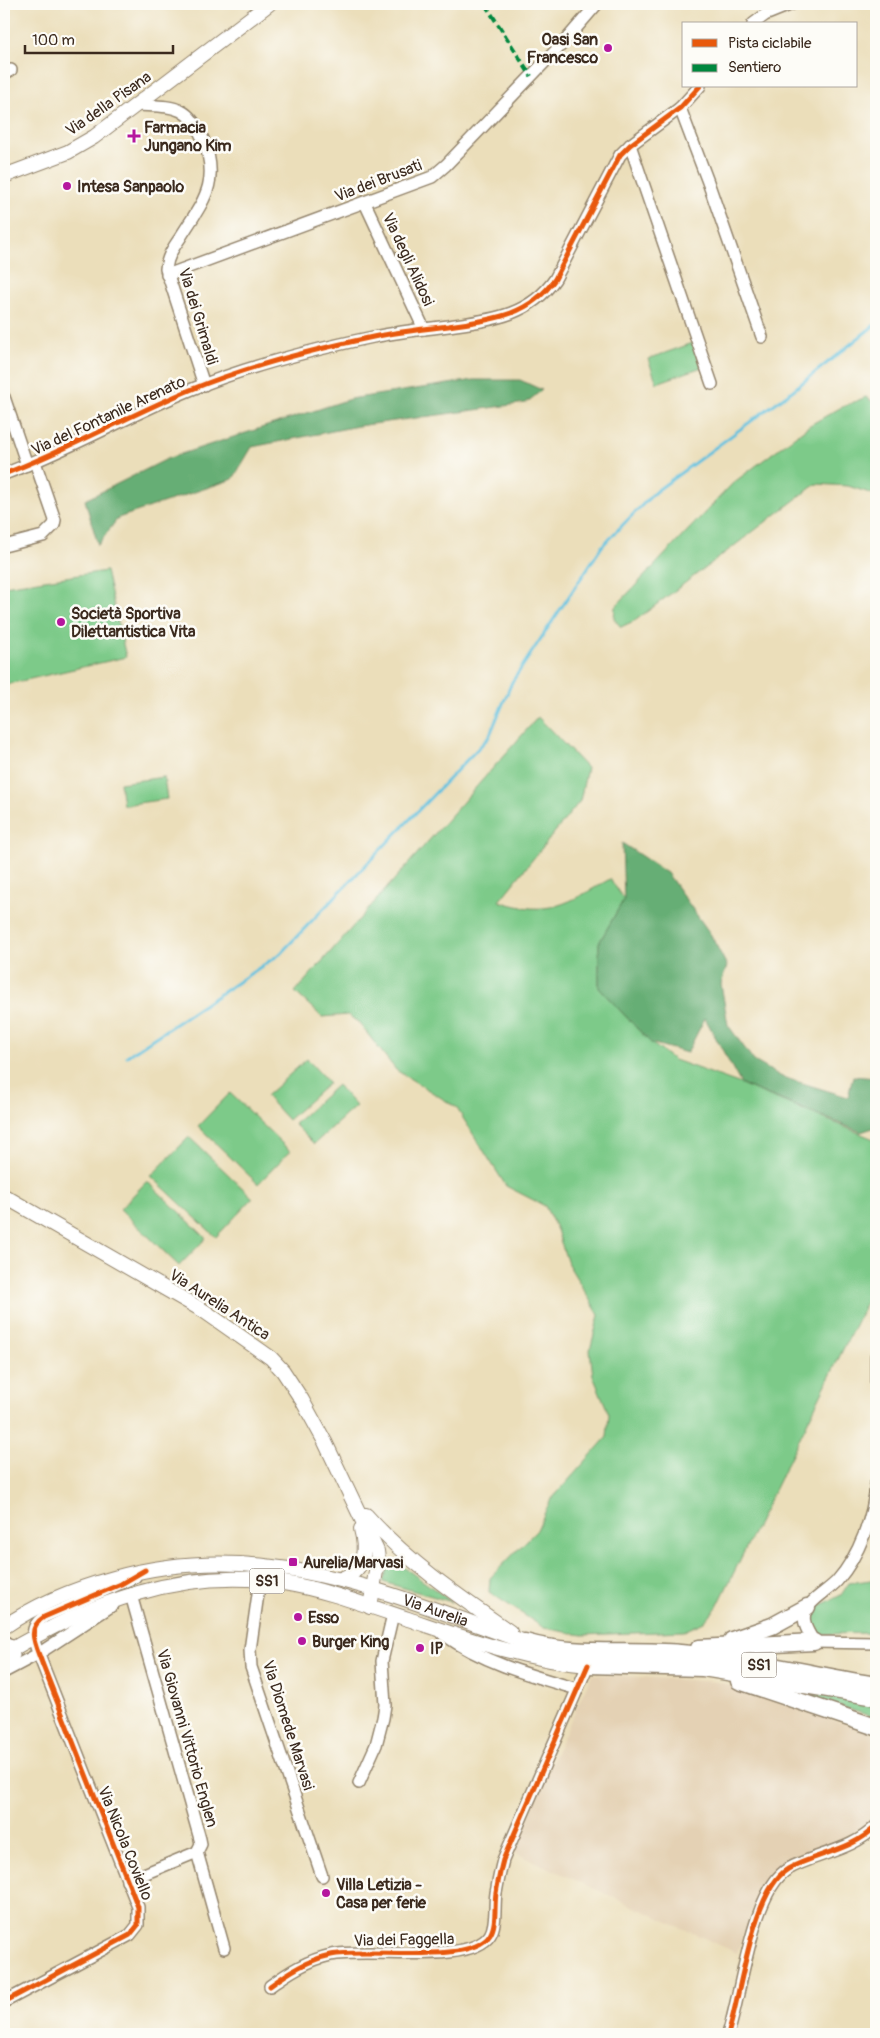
<svg xmlns="http://www.w3.org/2000/svg" width="880" height="2038" viewBox="0 0 880 2038" font-family="Pangolin,sans-serif">
<style>
.built{fill:#e4d1b4}
.green{fill:#7dca89;stroke:#5c7a54}
.forest{fill:#66ae75;stroke:#506c4a}
.lines{fill:none;stroke-linecap:round;stroke-linejoin:round}
.stream{stroke:#60c1df;stroke-width:3}
.minor-casing{stroke:#93846c;stroke-width:14}
.major-casing{stroke:#93846c;stroke-width:16}
.highway-casing{stroke:#93846c;stroke-width:19}
.minor{stroke:#fff;stroke-width:11}
.major{stroke:#fff;stroke-width:14}
.highway{stroke:#fff;stroke-width:16}
.quiet{stroke:#00873e;stroke-width:4;stroke-dasharray:8 4;stroke-linecap:butt}
.cycleway-casing{stroke:#fdfcf7;stroke-width:8}
.cycleway{stroke:#e8590c;stroke-width:5}
.poi-dot{fill:#b5179e;stroke:#fdfcf7;stroke-width:2}
.labels{text-anchor:middle;stroke-width:5;stroke-linejoin:round;paint-order:stroke}
.shield{fill:#fdfcf7;stroke:#75695f;stroke-width:1}
.shield-label{font-size:15px;font-weight:bold;fill:#3b2a1e}
.poi-label{font-size:16px;font-weight:bold;fill:#3b2a1e;stroke:#fdfcf7;text-anchor:start}
.street-label{font-size:16px;fill:#3b2a1e;stroke:#fdfcf7}
</style>
<rect width="100%" height="100%" fill="#fdfcf7"/>
<filter id="ink" filterUnits="userSpaceOnUse"><feTurbulence type="fractalNoise" baseFrequency=".02" numOctaves="2"/><feDisplacementMap in="SourceGraphic" scale="10" xChannelSelector="R" yChannelSelector="G"/><feConvolveMatrix kernelMatrix="1 2 1 2 8 2 1 2 1" color-interpolation-filters="sRGB"/></filter>
<filter id="wash" filterUnits="userSpaceOnUse"><feTurbulence type="fractalNoise" baseFrequency=".0096" numOctaves="4" result="noise"/><feDisplacementMap in="SourceGraphic" scale="20" xChannelSelector="R" yChannelSelector="G"/><feGaussianBlur stdDeviation="1.12" result="paint"/><feColorMatrix in="noise" values="0 0 0 0 0 0 0 0 0 0 0 0 0 0 0 0 0 1.4 0 .05"/><feComposite in="paint" operator="in"/></filter>
<g filter="url(#wash)">
<rect width="100%" height="100%" fill="#ebdeba"/>
<path class="built" d="M592,1674l127,8 157,52v72l-5,13 -21,16 -72,31 -17,18 -24,69 -226,-102z"/>
<g class="green">
<path d="M693,343l9,24 -45,16 -9,-24z"/>
<path d="M866,397l10,7v91l-28,-9 -32,-2 -180,136 -15,7 -7,-8 1,-12 118,-124 77,-58 30,-17z"/>
<path d="M106,571l20,86 -122,28v-99z"/>
<path d="M538,717l49,51 -7,33 -81,100c50,17 69,2 111,-22l14,20 -25,44v45l52,55 23,17 67,24 135,56v142l-159,325 -13,15 -20,9 -102,4 -38,-7 -55,-36 1,-14 47,-48 13,-29 57,-64 2,-23 -16,-38 -3,-26 9,-35 -31,-51 -11,-34 -12,-24 -39,-20 -50,-79 -60,-37 -37,-47 -11,-8 -26,2 -27,-25z"/>
<path d="M164,777l3,22 -44,6 -3,-22z"/>
<path d="M307,1059l22,24 -41,37 -22,-24z"/>
<path d="M337,1085l19,21 -42,38 -20,-20z"/>
<path d="M230,1093l60,58 -32,33 -60,-58z"/>
<path d="M189,1137l64,61 -37,39 -65,-61z"/>
<path d="M147,1181l59,57 -27,28 -59,-57z"/>
<path d="M391,1560l7,3 54,39 -69,-20z"/>
<path d="M871,1580h5v53l-55,1c-8,-9 -10,-14 -6,-26l26,-13 8,-12z"/>
<path d="M775,1686l101,18 -1,8 -5,4z"/>
</g>
<g class="forest">
<path d="M474,380h46l22,10 -16,13 -168,23 -106,21 -19,32 -115,39 -20,27 -13,-45 84,-42 181,-59z"/>
<path d="M622,843l45,30 44,62 16,31 -6,18 7,41 26,36 28,16 66,20 5,-21 23,2v49l-15,5 -120,-48 -36,-66 -18,35 -36,-10 -52,-55v-45l25,-44z"/>
</g>
<g class="lines">
<path class="stream" d="M127,1056l153,-102 209,-217 23,-55 91,-137 52,-53 137,-101 84,-67"/>
</g>
</g>
<g filter="url(#ink)">
<g class="lines">
<g class="minor-casing">
<g id="minor">
<path d="M753,24l12,-9 27,-11"/>
<path d="M4,74l7,-4"/>
<path d="M138,105c35,2 50,-1 65,34 18,44 0,62 -23,99 -7,10 -13,19 -14,31l38,116"/>
<path d="M680,108l28,74 54,155"/>
<path d="M630,145l82,239"/>
<path d="M365,203l59,126"/>
<path d="M167,275l265,-98 14,-12 119,-124 32,-37"/>
<path d="M4,397l23,68"/>
<path d="M4,474c64,-24 123,-58 186,-84 58,-24 121,-40 183,-53 24,-5 50,-8 75,-11 41,-6 81,-9 107,-47l65,-124 10,-10 50,-37 20,-22"/>
<path d="M4,546l39,-10 11,-11 1,-5 -20,-58"/>
<path d="M876,1356v34"/>
<path d="M876,1483c-2,33 -17,73 -39,98 -9,10 -29,20 -32,32 -3,11 4,20 9,29l62,1"/>
<path d="M260,1580l-10,70 1,17 71,209"/>
<path d="M131,1595l69,244 1,5 -4,8 27,96"/>
<path d="M443,1634c41,29 86,41 134,55"/>
<path d="M4,1641l7,5 3,9 -9,15"/>
<path d="M4,1672l34,-18 75,-49"/>
<path d="M359,1783l17,-38 7,-27 2,-13 -3,-44 11,-47"/>
<path d="M127,1881l70,-29"/>
<path d="M270,1986c19,-14 38,-26 61,-31 37,-8 139,11 159,-20 7,-11 4,-29 6,-42 2,-11 4,-22 7,-33l85,-195"/>
<path d="M4,2002l126,-67 8,-10v-18l-96,-244c-6,-17 -17,-34 2,-46l91,-40"/>
<path d="M728,2034c13,-39 24,-144 60,-165 29,-16 64,-18 88,-43"/>
</g>
</g>
<g class="major-casing">
<g id="major">
<path d="M4,176l64,-24 26,-15 175,-133"/>
<path d="M4,1196l200,115 67,47 12,13 19,29 23,42 52,109 1,8 -8,48"/>
<path d="M366,1515c42,47 92,81 144,117"/>
<path d="M341,1579c24,-9 26,-28 20,-50"/>
<path id="s1" d="M4,1627c34,-24 70,-38 110,-49 149,-42 273,15 411,64"/>
<path d="M4,1654c85,-51 180,-88 280,-71 43,7 84,23 124,36 60,20 117,41 180,46"/>
</g>
</g>
<g class="highway-casing">
<g id="highway">
<path d="M732,1640l40,-14 35,-19"/>
<path d="M525,1642c51,15 103,6 155,11 66,6 131,21 196,32"/>
<path d="M699,1648l115,-6"/>
<path d="M588,1665l115,3 173,29"/>
<path d="M739,1681l137,46"/>
</g>
</g>
<use href="#minor" class="minor"/>
<use href="#major" class="major"/>
<use href="#highway" class="highway"/>
<path class="quiet" d="M485,4l46,72"/>
<g class="cycleway-casing">
<g id="cycleway">
<path d="M4,474c64,-24 123,-58 186,-84 58,-24 121,-40 183,-53 24,-5 50,-8 75,-11 41,-6 81,-9 107,-47l65,-124 10,-10 50,-37 20,-22"/>
<path d="M270,1986c19,-14 38,-26 61,-31 37,-8 139,11 159,-20 7,-11 4,-29 6,-42 2,-11 4,-22 7,-33l85,-195"/>
<path d="M4,2002l126,-67 8,-10v-18l-96,-244c-6,-17 -17,-34 2,-46l77,-33 24,-14"/>
<path d="M728,2034c13,-39 24,-144 60,-165 29,-16 64,-18 88,-43"/>
</g>
</g>
<use href="#cycleway" class="cycleway"/>
</g>
</g>
<g class="poi-dot">
<circle cx="608" cy="48" r="5"/>
<path d="M131.5 128.5h5v5h5v5h-5v5h-5v-5h-5v-5h5z"/>
<circle cx="67" cy="186" r="5"/>
<circle cx="61" cy="622" r="5"/>
<rect x="288" y="1557" width="10" height="10" rx="2.5"/>
<circle cx="298" cy="1617" r="5"/>
<circle cx="302" cy="1641" r="5"/>
<circle cx="420" cy="1648" r="5"/>
<circle cx="326" cy="1893" r="5"/>
</g>
<g class="labels">
<g class="shield">
<rect x="249.5" y="1568.5" width="35" height="25" rx="4"/>
<rect x="741.5" y="1652.5" width="35" height="25" rx="4"/>
</g>
<g class="shield-label">
<text x="267" y="1586">SS1</text>
<text x="759" y="1670">SS1</text>
</g>
<g class="poi-label">
<text x="598" y="45" text-anchor="end">Oasi San<tspan x="598" dy="18">Francesco</tspan></text>
<text x="144" y="133">Farmacia<tspan x="144" dy="18">Jungano Kim</tspan></text>
<text x="77" y="192">Intesa Sanpaolo</text>
<text x="71" y="619">Società Sportiva<tspan x="71" dy="18">Dilettantistica Vita</tspan></text>
<text x="303" y="1568">Aurelia/Marvasi</text>
<text x="308" y="1623">Esso</text>
<text x="312" y="1647">Burger King</text>
<text x="430" y="1654">IP</text>
<text x="336" y="1890">Villa Letizia -<tspan x="336" dy="18">Casa per ferie</tspan></text>
</g>
<g class="street-label">
<text transform="translate(108 103) rotate(-35)" y="6">Via della Pisana</text>
<text transform="translate(378 180) rotate(-21)" y="6">Via dei Brusati</text>
<text transform="translate(409 259) rotate(65)" y="6">Via degli Alidosi</text>
<text transform="translate(199 316) rotate(73)" y="6">Via dei Grimaldi</text>
<text transform="translate(108 415) rotate(-25)" y="6">Via del Fontanile Arenato</text>
<text transform="translate(220 1304) rotate(33)" y="6">Via Aurelia Antica</text>
<text dy="6" stroke="none"><textPath href="#s1" startOffset="450">Via Aurelia</textPath></text>
<text transform="translate(289 1725) rotate(72)" y="6">Via Diomede Marvasi</text>
<text transform="translate(188 1738) rotate(74)" y="6">Via Giovanni Vittorio Englen</text>
<text transform="translate(126 1843) rotate(68)" y="6">Via Nicola Coviello</text>
<text transform="translate(404 1939) rotate(-1)" y="6">Via dei Faggella</text>
</g>
</g>
<rect width="880" height="2038" fill="none" stroke="#fdfcf7" stroke-width="20"/>
<rect x="682" y="22" width="175" height="65" fill="#fdfcf7" stroke="#afa8a0"/>
<rect x="692" y="39" width="25" height="8" fill="#e8590c" stroke="#afa8a0"/>
<text x="728" y="48" font-size="15" fill="#3b2a1e">Pista ciclabile</text>
<rect x="692" y="64" width="25" height="8" fill="#00873e" stroke="#afa8a0"/>
<text x="728" y="72" font-size="15" fill="#3b2a1e">Sentiero</text>
<path d="M25 45v8h148v-8" fill="none" stroke="#3b2a1e" stroke-width="2.5"/>
<text x="32" y="45" font-size="15" fill="#3b2a1e" stroke="#fdfcf7" stroke-width="4" paint-order="stroke">100 m</text>
</svg>
